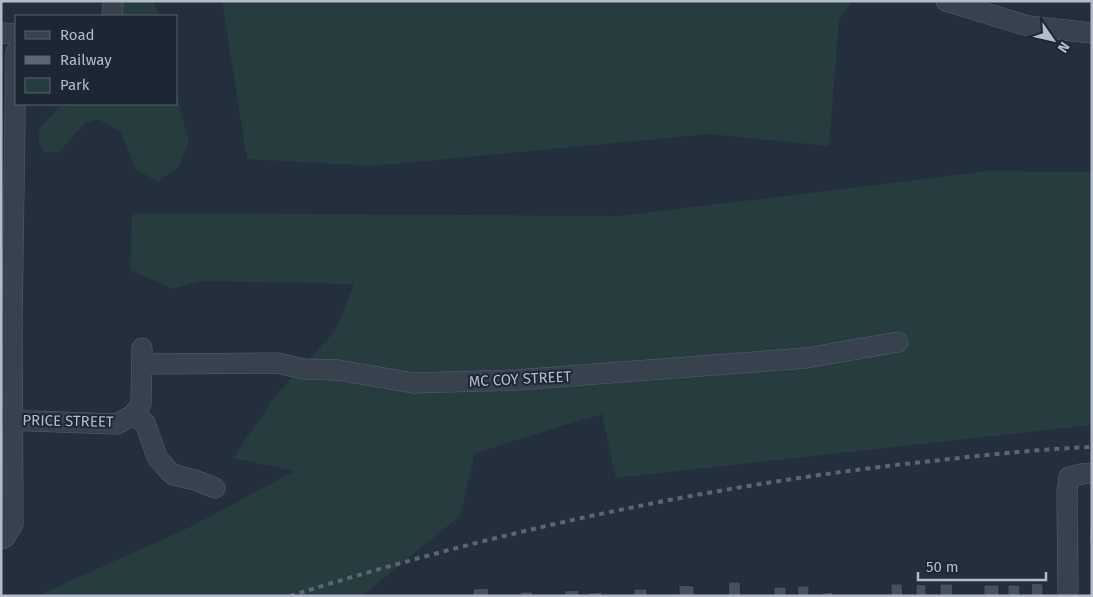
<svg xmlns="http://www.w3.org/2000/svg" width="1093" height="597" viewBox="0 0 1093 597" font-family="'Fira Sans',sans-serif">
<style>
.green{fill:#263c3f}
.building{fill:#455162;stroke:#1f2835}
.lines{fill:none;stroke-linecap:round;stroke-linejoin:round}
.minor-casing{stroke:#565f6c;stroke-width:21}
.minor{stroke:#38414e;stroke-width:20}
.rail{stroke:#5a6575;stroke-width:4;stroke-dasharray:5 5;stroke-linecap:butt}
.labels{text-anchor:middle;stroke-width:4;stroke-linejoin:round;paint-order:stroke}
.street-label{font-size:15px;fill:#b4bcc9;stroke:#1d2633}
</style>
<rect width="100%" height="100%" fill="#242f3e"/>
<g class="green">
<path d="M117,1h37l4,15h-41z"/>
<path d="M222,1h630l-13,19 -10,126 -120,-12 -336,32 -126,-7z"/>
<path d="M176,91l13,51 -10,24 -21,16 -22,-13 -15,-37 -24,-13 -12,4 -26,29 -14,1 -7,-12 2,-13 19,-21 9,-3h108z"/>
<path d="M990,171l102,1v253l-476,53 -14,-64 -127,39 -15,63 -98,80h-325l153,-69 105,-56 -62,-13 44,-64 59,-64 18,-46 -155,-3 -26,8 -43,-19 2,-57 487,3z"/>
</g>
<g class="building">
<path d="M1090,528l2,1v13l-3,-1z"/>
<path d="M729,582h11l1,14h-13z"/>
<path d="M1031,583l12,1v12h-11z"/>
<path d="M891,584h11l1,12h-12z"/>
<path d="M916,584l10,1v11h-10z"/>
<path d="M940,584h13l-1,12h-12z"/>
<path d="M679,585l15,1v10h-15z"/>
<rect x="984" y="585" width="15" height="11"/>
<rect x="1008" y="585" width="12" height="11"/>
<path d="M797,586h12v10h-11z"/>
<rect x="774" y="587" width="12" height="9"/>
<path d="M489,588l-1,8h-15v-7z"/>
<rect x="634" y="589" width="13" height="7"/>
<path d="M579,590v6h-14l-1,-5z"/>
<rect x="520" y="592" width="13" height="4"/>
<path d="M602,592v4h-14v-3z"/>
<path d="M833,592v4h-11v-3z"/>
</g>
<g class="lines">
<g class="minor-casing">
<g id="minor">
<path d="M946,1l82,25 64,7"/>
<path d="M112,16l1,-15"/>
<path d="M1,33l15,1"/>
<path d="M142,364l135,-1 27,6 34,1 75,13 103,-3 290,-22 92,-16"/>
<path d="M133,415l12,8 12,34 12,14 5,4 21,5 20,8"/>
<path d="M1,420l116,4 16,-9 8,-11 1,-56"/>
<path d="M1,539l4,-2 8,-13 -1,-202 4,-270"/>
<path d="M1068,596l-1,-104 2,-15 12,-3 11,-1"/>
</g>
</g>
<use href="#minor" class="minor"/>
<path class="rail" d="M290,596c209,-66 425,-112 642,-135 53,-6 107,-12 160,-14"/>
</g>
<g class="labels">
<g class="street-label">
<text transform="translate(520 379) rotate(-3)" y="5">MC COY STREET</text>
<text transform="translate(68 421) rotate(1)" y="5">PRICE STREET</text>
</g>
</g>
<rect width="1093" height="597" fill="none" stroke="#b4bcc9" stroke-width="5"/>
<rect x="15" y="15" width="162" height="90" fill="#1d2633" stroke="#59626f"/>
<rect x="25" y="31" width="25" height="8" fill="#38414e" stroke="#59626f"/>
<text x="60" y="40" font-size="15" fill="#b4bcc9">Road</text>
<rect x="25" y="56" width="25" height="8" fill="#5a6575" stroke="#59626f"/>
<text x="60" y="65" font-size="15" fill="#b4bcc9">Railway</text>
<rect x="25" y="78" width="25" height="15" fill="#263c3f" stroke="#59626f"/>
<text x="60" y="90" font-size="15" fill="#b4bcc9">Park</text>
<g transform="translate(1053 40) rotate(124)" stroke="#1d2633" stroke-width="4" paint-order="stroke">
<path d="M0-4L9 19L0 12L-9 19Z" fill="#b4bcc9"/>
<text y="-8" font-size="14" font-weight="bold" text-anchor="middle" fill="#b4bcc9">N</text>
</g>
<path d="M918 572v8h128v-8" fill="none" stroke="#b4bcc9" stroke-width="2.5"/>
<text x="926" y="572" font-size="15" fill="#b4bcc9" stroke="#1d2633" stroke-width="4" paint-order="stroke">50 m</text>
</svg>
